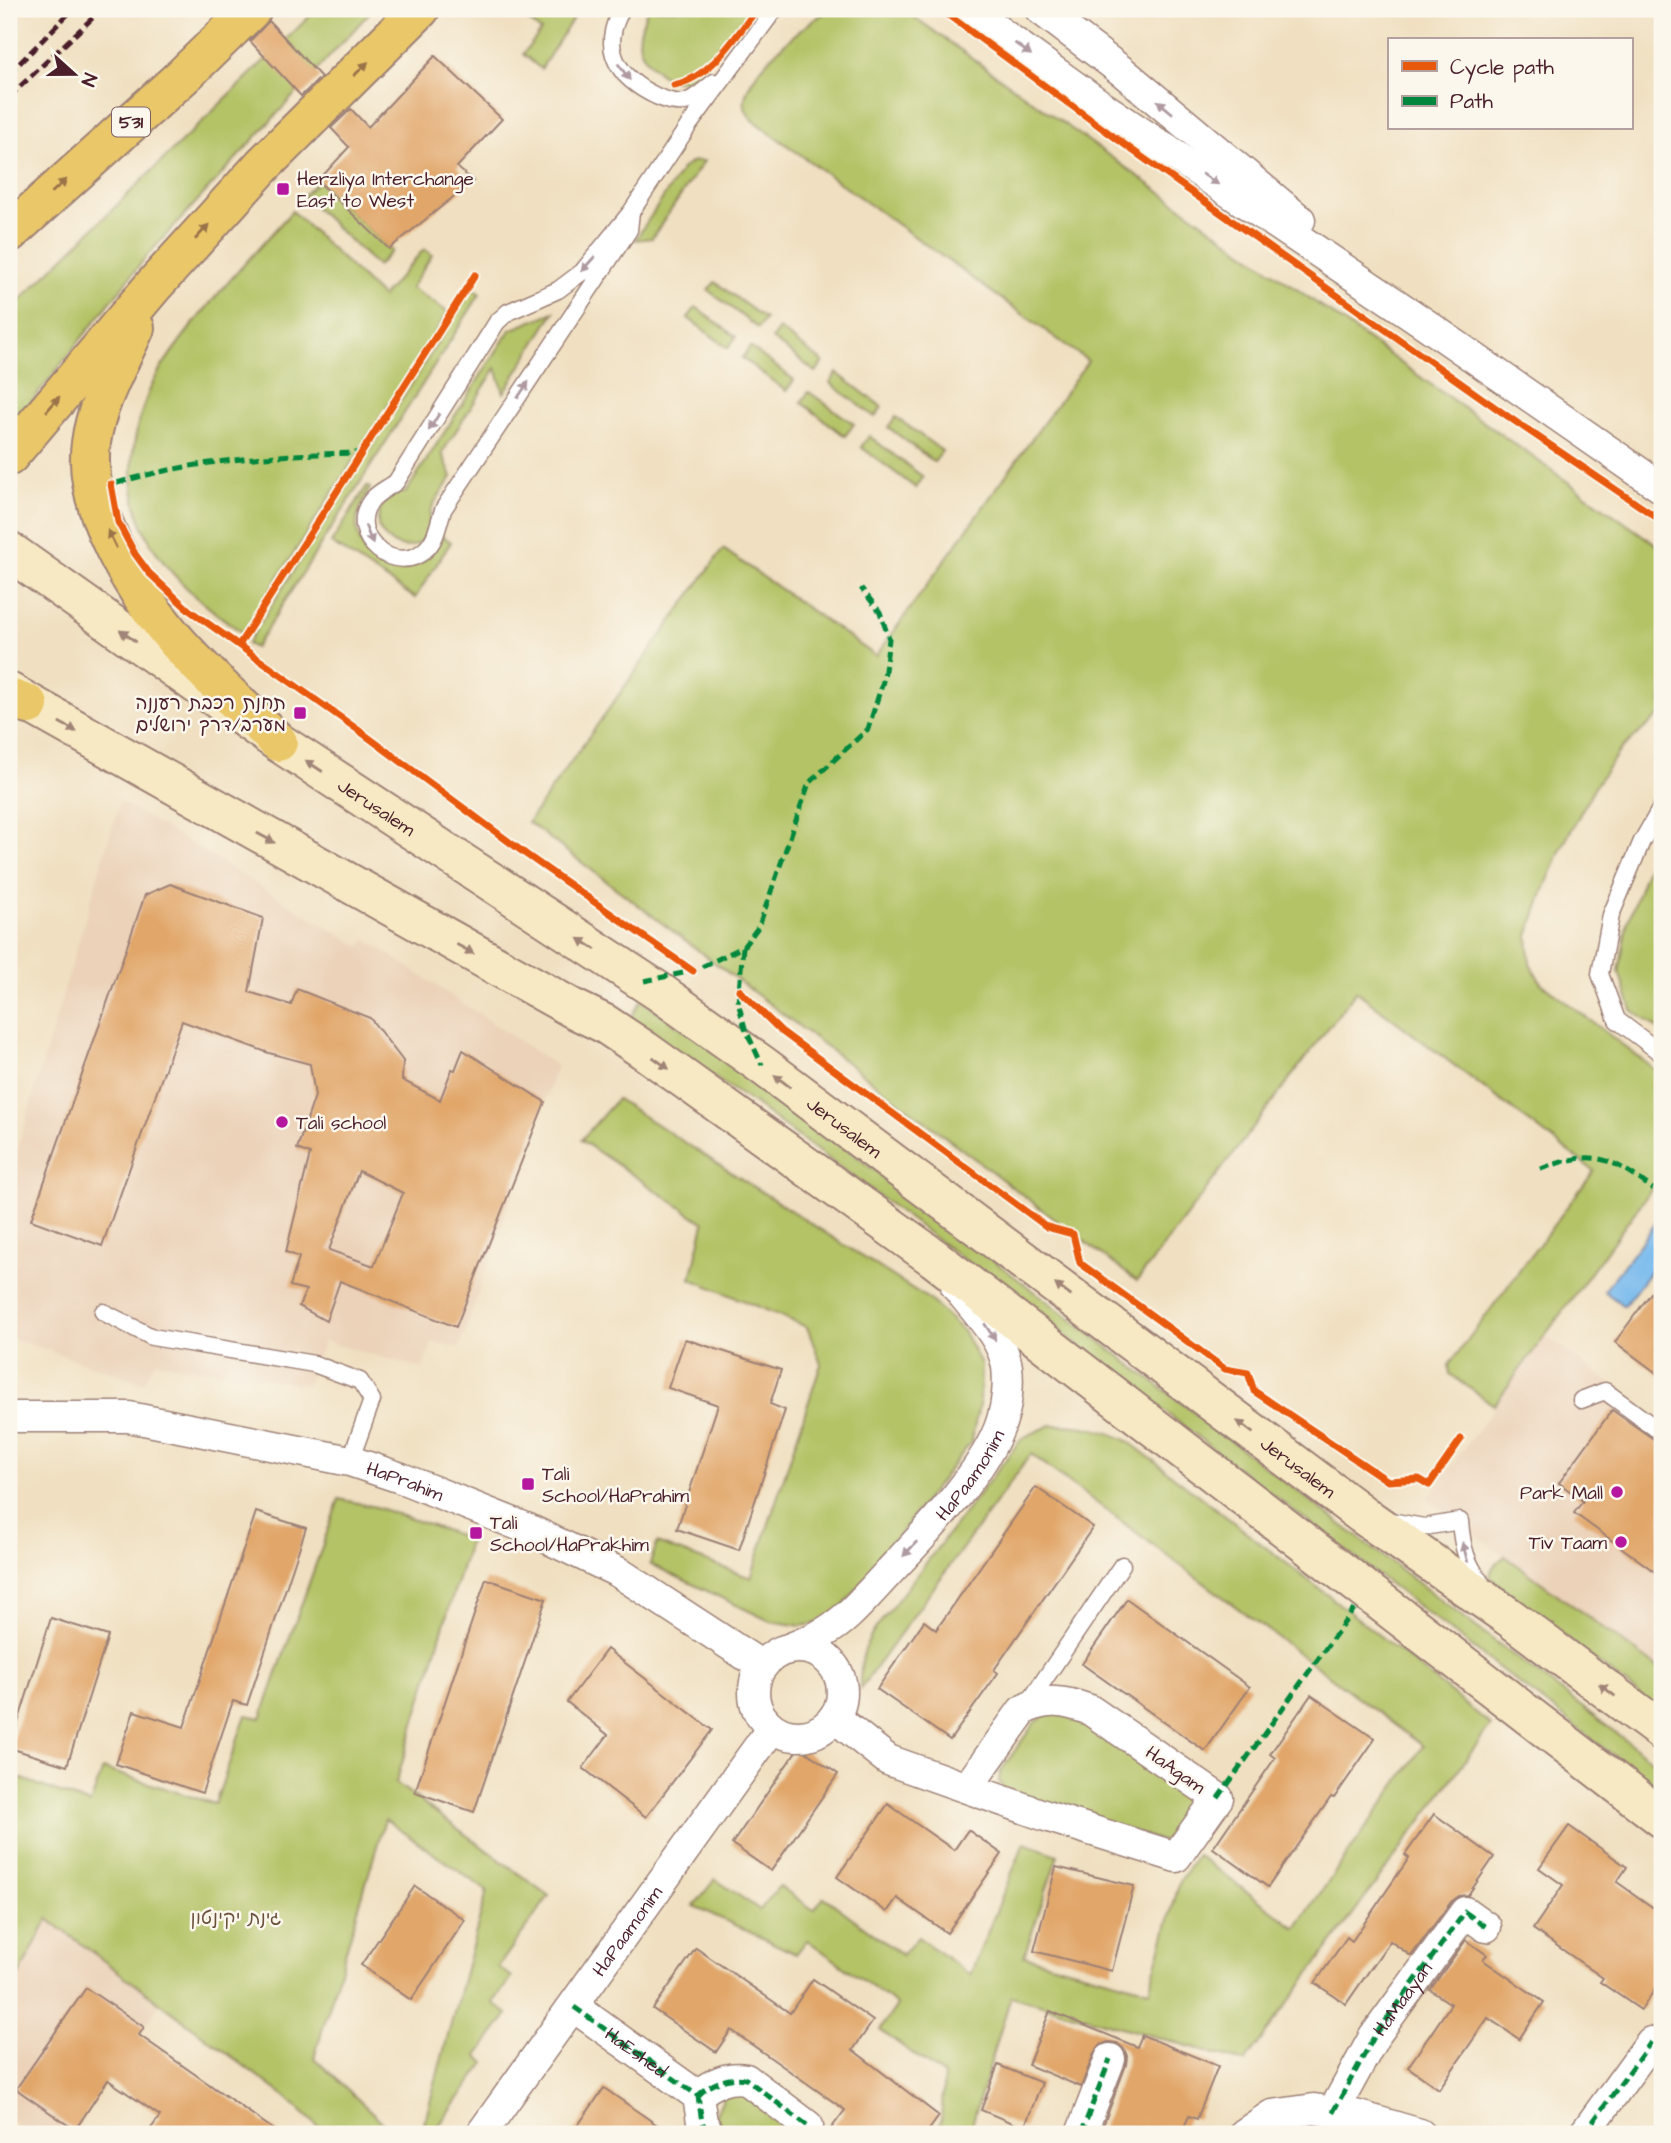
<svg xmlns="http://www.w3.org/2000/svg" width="1671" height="2143" viewBox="0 0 1671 2143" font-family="'Architects Daughter','Playpen Sans Hebrew',sans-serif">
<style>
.built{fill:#ebd2b8}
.green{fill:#b4c366;stroke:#7f7148;stroke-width:2}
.water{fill:#78baed;stroke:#616c8c;stroke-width:2}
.building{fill:#e1a669;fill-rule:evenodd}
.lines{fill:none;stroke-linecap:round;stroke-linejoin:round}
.lane-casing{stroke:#9d8076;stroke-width:19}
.street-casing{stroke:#9d8076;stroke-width:33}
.secondary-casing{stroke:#9d8076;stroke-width:42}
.highway-casing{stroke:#9d8076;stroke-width:42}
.lane{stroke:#fff;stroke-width:16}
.street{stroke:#fff;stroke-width:30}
.secondary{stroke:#f7e9c3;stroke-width:38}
.highway{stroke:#eac769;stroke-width:38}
.rail{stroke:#4a1f2b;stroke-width:5;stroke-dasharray:10 5;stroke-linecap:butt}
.quiet{stroke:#00873e;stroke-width:5;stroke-dasharray:10 5;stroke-linecap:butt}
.cycleway-casing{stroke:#fbf7ec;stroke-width:11}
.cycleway{stroke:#e8590c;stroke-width:7}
.oneway{fill:#ae9aa0}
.oneway2{fill:#9a734a}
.oneway3{fill:#a08477}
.poi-dot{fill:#b5179e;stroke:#fbf7ec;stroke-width:2.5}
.labels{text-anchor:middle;stroke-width:5;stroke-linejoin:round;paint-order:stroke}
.shield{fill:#fbf7ec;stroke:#7f6065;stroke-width:2}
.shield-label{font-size:18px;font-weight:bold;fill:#4a1f2b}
.poi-label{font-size:19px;fill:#4a1f2b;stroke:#fbf7ec;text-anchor:start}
.street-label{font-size:19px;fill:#4a1f2b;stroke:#fbf7ec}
.park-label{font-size:19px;fill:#6a503d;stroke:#fbf7ec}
</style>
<rect width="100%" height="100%" fill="#fbf7ec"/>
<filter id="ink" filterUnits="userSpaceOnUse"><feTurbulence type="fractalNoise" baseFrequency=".0143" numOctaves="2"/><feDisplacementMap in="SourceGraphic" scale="14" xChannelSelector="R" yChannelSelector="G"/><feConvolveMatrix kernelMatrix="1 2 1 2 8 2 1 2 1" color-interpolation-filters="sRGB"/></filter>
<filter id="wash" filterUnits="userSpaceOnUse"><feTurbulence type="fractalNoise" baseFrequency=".00686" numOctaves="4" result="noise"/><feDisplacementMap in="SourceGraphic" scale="28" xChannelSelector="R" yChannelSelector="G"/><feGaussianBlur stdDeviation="1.57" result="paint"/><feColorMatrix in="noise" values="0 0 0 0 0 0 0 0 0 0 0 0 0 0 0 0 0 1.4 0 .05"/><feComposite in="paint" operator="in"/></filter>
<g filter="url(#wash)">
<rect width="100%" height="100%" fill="#f0e0c1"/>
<g class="built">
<path d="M120,801l240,146 6,-8 191,127 -98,282 -27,-6 -9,27 -99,-28 -17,44 -152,-23 -11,21 -135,-46v-160z"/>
<path d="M1546,1336l116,85v250l-235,-172z"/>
<path d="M47,1919l113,84 -88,131h-42l-21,-15v-125z"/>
</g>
<g class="green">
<path d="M317,9h56l-226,247 -138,174v-119z"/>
<path d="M513,9h66l-38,60 -18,-15 18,-23z"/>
<path d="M648,9h104c-14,17 -47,63 -66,70 -9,4 -18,0 -25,-5 -27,-21 -26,-36 -13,-65z"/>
<path d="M833,9h70l759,540v164l-41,36 -26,37 -35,65 -16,39 -16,46 2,27 11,20 121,92v100l-168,230 -44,-31 -1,-9 145,-194 -238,-180 -219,290 -609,-459 195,-273 153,107 212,-295 -318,-228c-9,-7 -24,-15 -25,-27 -5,-30 63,-87 88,-97z"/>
<path d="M694,161h10l-52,77 -17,2 48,-72z"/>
<path d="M318,181l74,70 -15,15 -74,-70z"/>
<path d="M292,211l90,86 42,-48 8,6 -21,33 37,24 -205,321c-70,-49 -125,-102 -108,-194 5,-26 13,-51 28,-74 37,-55 85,-104 129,-154z"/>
<path d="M715,282l50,37 -7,9 -50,-38z"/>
<path d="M472,288l8,6 -225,354 -8,-4z"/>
<path d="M696,307l40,30 -8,11 -40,-30z"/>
<path d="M554,312l-50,81 -8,-25 -54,85 10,24c-6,10 -17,22 -21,33 -3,9 2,17 -5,26 -15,20 -40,9 -48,-10 -1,-20 9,-31 28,-34l104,-162z"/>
<path d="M779,329l44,33 -7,10 -44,-33z"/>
<path d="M750,347l44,33 -8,11 -44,-33z"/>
<path d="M837,373l45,34 -7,10 -45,-34z"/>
<path d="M809,392l45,32 -9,12 -44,-34z"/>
<path d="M896,417l46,34 -8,11 -46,-35z"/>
<path d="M869,436l54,41 -7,11 -55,-41z"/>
<path d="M367,486l3,2c-6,13 -15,26 -13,41 4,33 44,51 70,29 8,-6 11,-14 15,-22l9,6 -36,56 -84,-55z"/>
<path d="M1662,837v195l-30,-22 -13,-38 8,-48 26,-72z"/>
<path d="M641,1000l128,90 893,678v22l-52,-37 -574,-440 -283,-210 -124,-81z"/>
<path d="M617,1099l313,201 34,32 17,32 -1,37 -9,41 -127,163 -21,17 -22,4 -31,-5 -120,-57 7,-21 94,35 70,-214 -14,-37 -116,-48 13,-56 -123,-83z"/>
<path d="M1051,1425c29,0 51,3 77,16l223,172 140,112 -246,337 -234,-66 -42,138h-37l9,-12 3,-46 -64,-46 17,-25 -90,-65 -11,14 -102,-48 21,-27 45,31 19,-24 35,24 10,-13 78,58 16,-18 52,38 54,-132 34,12 -34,101 125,34 31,-109 17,-26 99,73 127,-182 -392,-292 -171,235c0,-24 2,-41 16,-61l146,-190z"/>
<path d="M339,1499l37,8 94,32 -74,244 153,113 -51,71 14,10 -19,26 15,11 -31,42 8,7 -51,69 -10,-8 63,-233 -102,-72 -71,239 81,76h-69l-39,-36 -239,-179 -39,75v-220l81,30 13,-35 112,35 31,-89 15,3z"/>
<path d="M1505,1556l157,115v42l-172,-135c1,-12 6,-15 15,-22z"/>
<path d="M1048,1713l28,1 114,79c7,20 -5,32 -16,48l-10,1 -160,-53 -5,-7 1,-10 35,-50z"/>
<path d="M738,2091l63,43h-40l-9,-6 -6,6h-19l-7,-7 -5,-11 9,-20z"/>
<path d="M1317,2120l65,14h-118l16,-11z"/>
</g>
<path class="water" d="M1662,1215v41l-38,50 -20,-15z"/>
<g id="blocks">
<g class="building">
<path d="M269,21l52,56 -20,19 -51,-55z"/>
<path d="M435,56l67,63 -45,48 16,14 -84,68 -71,-68 31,-34 -18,-19 20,-19 17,18z"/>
<path d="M170,884l93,34 -14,74 42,13 6,-16 73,29 33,43 -1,19 38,20 12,-31 3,1 8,-20 82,52 -89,225 -116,-46 -14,40 -27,-15 7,-16 -16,-4 9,-29 -13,-5 24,-98 -13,-5 18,-53 -5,-32 -41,-11 -87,-32 -80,225 -71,-26 114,-325zM359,1171l44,22 -29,73 -45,-16z"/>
<path d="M1662,1278v99l-47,-35z"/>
<path d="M685,1339l96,31 -11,34 15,6 -46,140 -62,-21 41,-124 -50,-17z"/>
<path d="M1612,1410l50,35v132l-88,-64 9,-12 -24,-18z"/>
<path d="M1036,1487l57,40 -99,143 4,3 -48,67 -73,-51 47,-68 12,9z"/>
<path d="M256,1512l50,16 -59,177 -14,-4 -31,92 -86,-29 18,-53 50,16z"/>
<path d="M486,1579l60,20 -72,213 -59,-20z"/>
<path d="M1127,1599l123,88 -45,64 -123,-87z"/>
<path d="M51,1618l57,18 -41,130 -57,-18z"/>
<path d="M607,1649l105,81 -66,87 -63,-49 25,-33 -41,-33z"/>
<path d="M1311,1695l64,44 -41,59 -3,-1 -63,90 -55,-39 62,-90 -5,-4z"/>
<path d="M799,1747l39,27 -67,97 -39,-27z"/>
<path d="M888,1804l66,46 14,-20 34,24 -55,79 -50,-35 -10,14 -50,-35z"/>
<path d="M1434,1814l60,43 -26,38 -9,1 -8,6 -40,54 -21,-15 -44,63 -31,-21 32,-46 5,4 57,-83 -4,-3z"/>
<path d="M1569,1826l58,41 -10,15 45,32v65l-21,31 -41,-28 3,-4 -70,-49 30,-44 -24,-17z"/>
<path d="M1056,1867l78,19 -22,85 -78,-20z"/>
<path d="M415,1886l50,34 -54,80 -50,-35z"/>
<path d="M1466,1940l21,15 -4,5 61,42 -25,37 -31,-21 -49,71 -31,-22 43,-63 -21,-14z"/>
<path d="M696,1948l94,65 23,-34 60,42 -20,29 86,66 -13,18h-99l18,-24 -114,-80 -15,22 -63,-43z"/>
<path d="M86,1988l58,39 -5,8 141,99h-133l13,-18 -52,-36 -33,50 -59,-41z"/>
<path d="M1050,2011l87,36 5,-12 76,31 -21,53 -8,-3 -8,18h-81l26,-69 1,-9 -3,-7 -7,-6 -9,-1 -8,3 -6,8 -13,34 -53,-22z"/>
<path d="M998,2065l44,18 -18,45 -43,-18z"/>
<path d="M604,2088l66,46h-98z"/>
</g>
</g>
</g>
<g filter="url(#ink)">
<use href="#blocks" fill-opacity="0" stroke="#9d8076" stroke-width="2"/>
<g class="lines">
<g class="lane-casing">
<g id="lane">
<path d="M622,9c-23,40 -4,69 34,87 9,4 22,9 32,5 9,-4 19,-13 26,-19"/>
<path d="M631,212l-2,18 -185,278c-6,13 -6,29 -17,40 -30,31 -81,-11 -57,-46 7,-10 17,-13 26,-20l101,-160 11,-10 50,-22 24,-18 49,-60 58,-87 86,-116"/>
<path d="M1662,806l-20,35 -31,74 -11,59 17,46 45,34"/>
<path d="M103,1312l49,25 162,27 46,17 12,19 -22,61"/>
<path d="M1581,1400l24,-9 57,42"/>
<path d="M1390,1521l34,6 36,-6c2,25 6,42 21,61"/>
<path d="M1027,1705l95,-140"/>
</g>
</g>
<g class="street-casing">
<g id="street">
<path d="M968,9l138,100 318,214 238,165"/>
<path d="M1040,9l83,63 177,148"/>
<path id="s1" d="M9,1417h120l221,44 51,17 125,50 92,44 144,94"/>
<path id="s2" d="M793,1647c19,-7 39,-17 55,-32 14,-13 27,-28 40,-42 35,-37 100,-105 114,-153 5,-16 7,-37 5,-53 -4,-30 -34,-58 -51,-81"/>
<circle cx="798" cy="1692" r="44"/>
<path d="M834,1717l54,43 158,56 130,41 42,-59 -128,-88c-24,-9 -46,-13 -68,1l-55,77"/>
<path d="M574,2007l124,89 4,26 7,12"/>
<path d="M698,2096c12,-13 31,-20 48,-17l62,47"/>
<path id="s3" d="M1333,2112l41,-75 91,-125 21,15"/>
<path id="s4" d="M481,2134l291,-406"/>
<path d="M1081,2134l29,-75"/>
<path d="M1244,2134l28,-19 42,-6 41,6 65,19"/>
<path d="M1584,2134l67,-92"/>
</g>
</g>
<g class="secondary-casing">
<g id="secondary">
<path id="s5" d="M9,551l269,191 380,249 104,74 601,450 146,102 153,114"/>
<path d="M9,692l563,316 33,16 39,26 290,208 728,560"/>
</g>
</g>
<g class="highway-casing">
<g id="highway">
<path d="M9,233l175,-158 68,-66"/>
<path d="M135,328c-16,36 -39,75 -44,115 -9,64 41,145 81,193 32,38 71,71 106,106"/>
<path d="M9,456l145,-171 109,-120 157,-156"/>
<path d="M9,698l20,7"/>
</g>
</g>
<use href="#lane" class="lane"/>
<use href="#street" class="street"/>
<use href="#secondary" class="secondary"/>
<use href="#highway" class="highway"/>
<g class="rail">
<path d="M9,74l64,-65"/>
<path d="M9,97l93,-88"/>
</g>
<g class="quiet">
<path d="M117,483c81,-24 163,-29 246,-30"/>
<path d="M9,489l3,2"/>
<path d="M743,947l-5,55 7,26 17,37"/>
<path d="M644,981l49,-10 50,-24 16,-21 50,-143 59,-54 16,-51 5,-39 -9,-27 -19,-24"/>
<path d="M1541,1169c54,-20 67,-13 112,20"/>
<path d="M1218,1798l136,-189"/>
<path id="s6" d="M574,2007l124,89 4,26 7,12"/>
<path d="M698,2096c12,-13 31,-20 48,-17l62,47"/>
<path d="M1333,2112l41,-75 91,-125 21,15"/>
<path d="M1081,2134l29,-75"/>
<path d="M1584,2134l67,-92"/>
</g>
<g class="cycleway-casing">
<g id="cycleway">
<path d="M940,9l192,141 381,270 149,101"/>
<path d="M674,85c37,-7 61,-48 83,-76"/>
<path d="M111,484l7,38 17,32 14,19 40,37 172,122 166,123 166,116"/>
<path d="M239,645l236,-370"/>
<path d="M739,990l42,41 266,196 26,7 7,29 145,106 23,4 6,18 134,90 31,-2 10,6 32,-46"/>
</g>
</g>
<use href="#cycleway" class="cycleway"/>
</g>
<defs><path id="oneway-solid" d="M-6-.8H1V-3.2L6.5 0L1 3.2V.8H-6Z" transform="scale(1.75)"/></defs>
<g class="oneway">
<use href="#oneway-solid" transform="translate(1023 49) rotate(36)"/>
<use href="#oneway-solid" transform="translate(624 72) rotate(54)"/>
<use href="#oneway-solid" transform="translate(1165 107) rotate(-140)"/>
<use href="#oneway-solid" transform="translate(1210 179) rotate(34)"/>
<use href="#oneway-solid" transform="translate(588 264) rotate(132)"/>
<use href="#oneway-solid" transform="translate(523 390) rotate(-56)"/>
<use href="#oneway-solid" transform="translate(434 422) rotate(122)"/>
<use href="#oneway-solid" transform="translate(369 535) rotate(68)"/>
<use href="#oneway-solid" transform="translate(990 1332) rotate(57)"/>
<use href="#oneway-solid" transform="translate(910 1549) rotate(133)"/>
<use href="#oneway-solid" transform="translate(1465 1552) rotate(-105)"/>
</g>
<g class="oneway2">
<use href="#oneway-solid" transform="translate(361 69) rotate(-44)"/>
<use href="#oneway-solid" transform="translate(59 186) rotate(-42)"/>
<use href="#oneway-solid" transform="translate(202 232) rotate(-48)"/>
<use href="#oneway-solid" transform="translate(53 404) rotate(-49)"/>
<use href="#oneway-solid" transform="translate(112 539) rotate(-116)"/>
</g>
<g class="oneway3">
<use href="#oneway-solid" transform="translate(128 636) rotate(-145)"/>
<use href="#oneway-solid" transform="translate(68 727) rotate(29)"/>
<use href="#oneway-solid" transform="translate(314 766) rotate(-147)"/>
<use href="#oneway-solid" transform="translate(266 838) rotate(29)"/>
<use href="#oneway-solid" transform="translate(587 944) rotate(-147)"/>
<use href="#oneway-solid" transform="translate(465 949) rotate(29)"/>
<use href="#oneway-solid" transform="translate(661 1063) rotate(36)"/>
<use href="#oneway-solid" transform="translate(782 1081) rotate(-143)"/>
<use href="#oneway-solid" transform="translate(1063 1290) rotate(-143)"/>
<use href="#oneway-solid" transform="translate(1245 1427) rotate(-143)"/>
<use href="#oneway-solid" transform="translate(1607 1690) rotate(-143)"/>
</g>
</g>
<g class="poi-dot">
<rect x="276" y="182" width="14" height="14" rx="3.5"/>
<rect x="293" y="706" width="14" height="14" rx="3.5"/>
<circle cx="282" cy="1122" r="7"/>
<rect x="521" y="1477" width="14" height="14" rx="3.5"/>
<circle cx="1617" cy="1492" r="7"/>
<rect x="469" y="1526" width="14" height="14" rx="3.5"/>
<circle cx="1621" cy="1542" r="7"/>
</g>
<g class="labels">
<rect class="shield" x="112" y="107.5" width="38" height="29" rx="5"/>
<g class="shield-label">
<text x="131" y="128">531</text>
</g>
<g class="poi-label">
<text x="297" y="185">Herzliya Interchange<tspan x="297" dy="22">East to West</tspan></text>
<text x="286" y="709" text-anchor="end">תחנת רכבת רעננה<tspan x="286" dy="22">מערב/דרך ירושלים</tspan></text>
<text x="296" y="1129">Tali school</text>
<text x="542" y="1480">Tali<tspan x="542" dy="22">School/HaPrahim</tspan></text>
<text x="1603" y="1499" text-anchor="end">Park Mall</text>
<text x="490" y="1529">Tali<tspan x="490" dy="22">School/HaPrakhim</tspan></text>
<text x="1607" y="1549" text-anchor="end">Tiv Taam</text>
</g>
<g class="street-label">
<text dy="7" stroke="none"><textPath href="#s5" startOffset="448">Jerusalem</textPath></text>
<text dy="7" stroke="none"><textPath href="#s5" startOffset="1015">Jerusalem</textPath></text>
<text dy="7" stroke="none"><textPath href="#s5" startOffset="1582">Jerusalem</textPath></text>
<text dy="7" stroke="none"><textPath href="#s2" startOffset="250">HaPaamonim</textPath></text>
<text dy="7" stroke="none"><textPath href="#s1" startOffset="404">HaPrahim</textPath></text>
<text transform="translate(1176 1769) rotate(35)" y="7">HaAgam</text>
<text dy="7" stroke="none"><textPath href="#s4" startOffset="250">HaPaamonim</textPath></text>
<text dy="7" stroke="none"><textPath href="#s3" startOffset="133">HaMaayan</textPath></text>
<text dy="7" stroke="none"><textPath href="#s6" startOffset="77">HaEshed</textPath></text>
</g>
<g class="park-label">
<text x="236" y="1924">גינת יקינטון</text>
</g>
</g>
<rect width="1671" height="2143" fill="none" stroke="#fbf7ec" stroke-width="35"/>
<rect x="1388" y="38" width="245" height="91" fill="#fbf7ec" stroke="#b4a19f" stroke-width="2"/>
<rect x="1402" y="61" width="35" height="10" fill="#e8590c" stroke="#b4a19f" stroke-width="2"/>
<text x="1450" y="74" font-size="21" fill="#4a1f2b">Cycle path</text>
<rect x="1402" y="96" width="35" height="10" fill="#00873e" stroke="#b4a19f" stroke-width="2"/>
<text x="1450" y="108" font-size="21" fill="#4a1f2b">Path</text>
<g transform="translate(74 74) rotate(111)" stroke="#fbf7ec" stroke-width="5" paint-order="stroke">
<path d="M0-5L12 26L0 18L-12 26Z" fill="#4a1f2b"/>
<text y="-10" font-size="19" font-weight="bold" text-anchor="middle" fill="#4a1f2b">N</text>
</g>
</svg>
